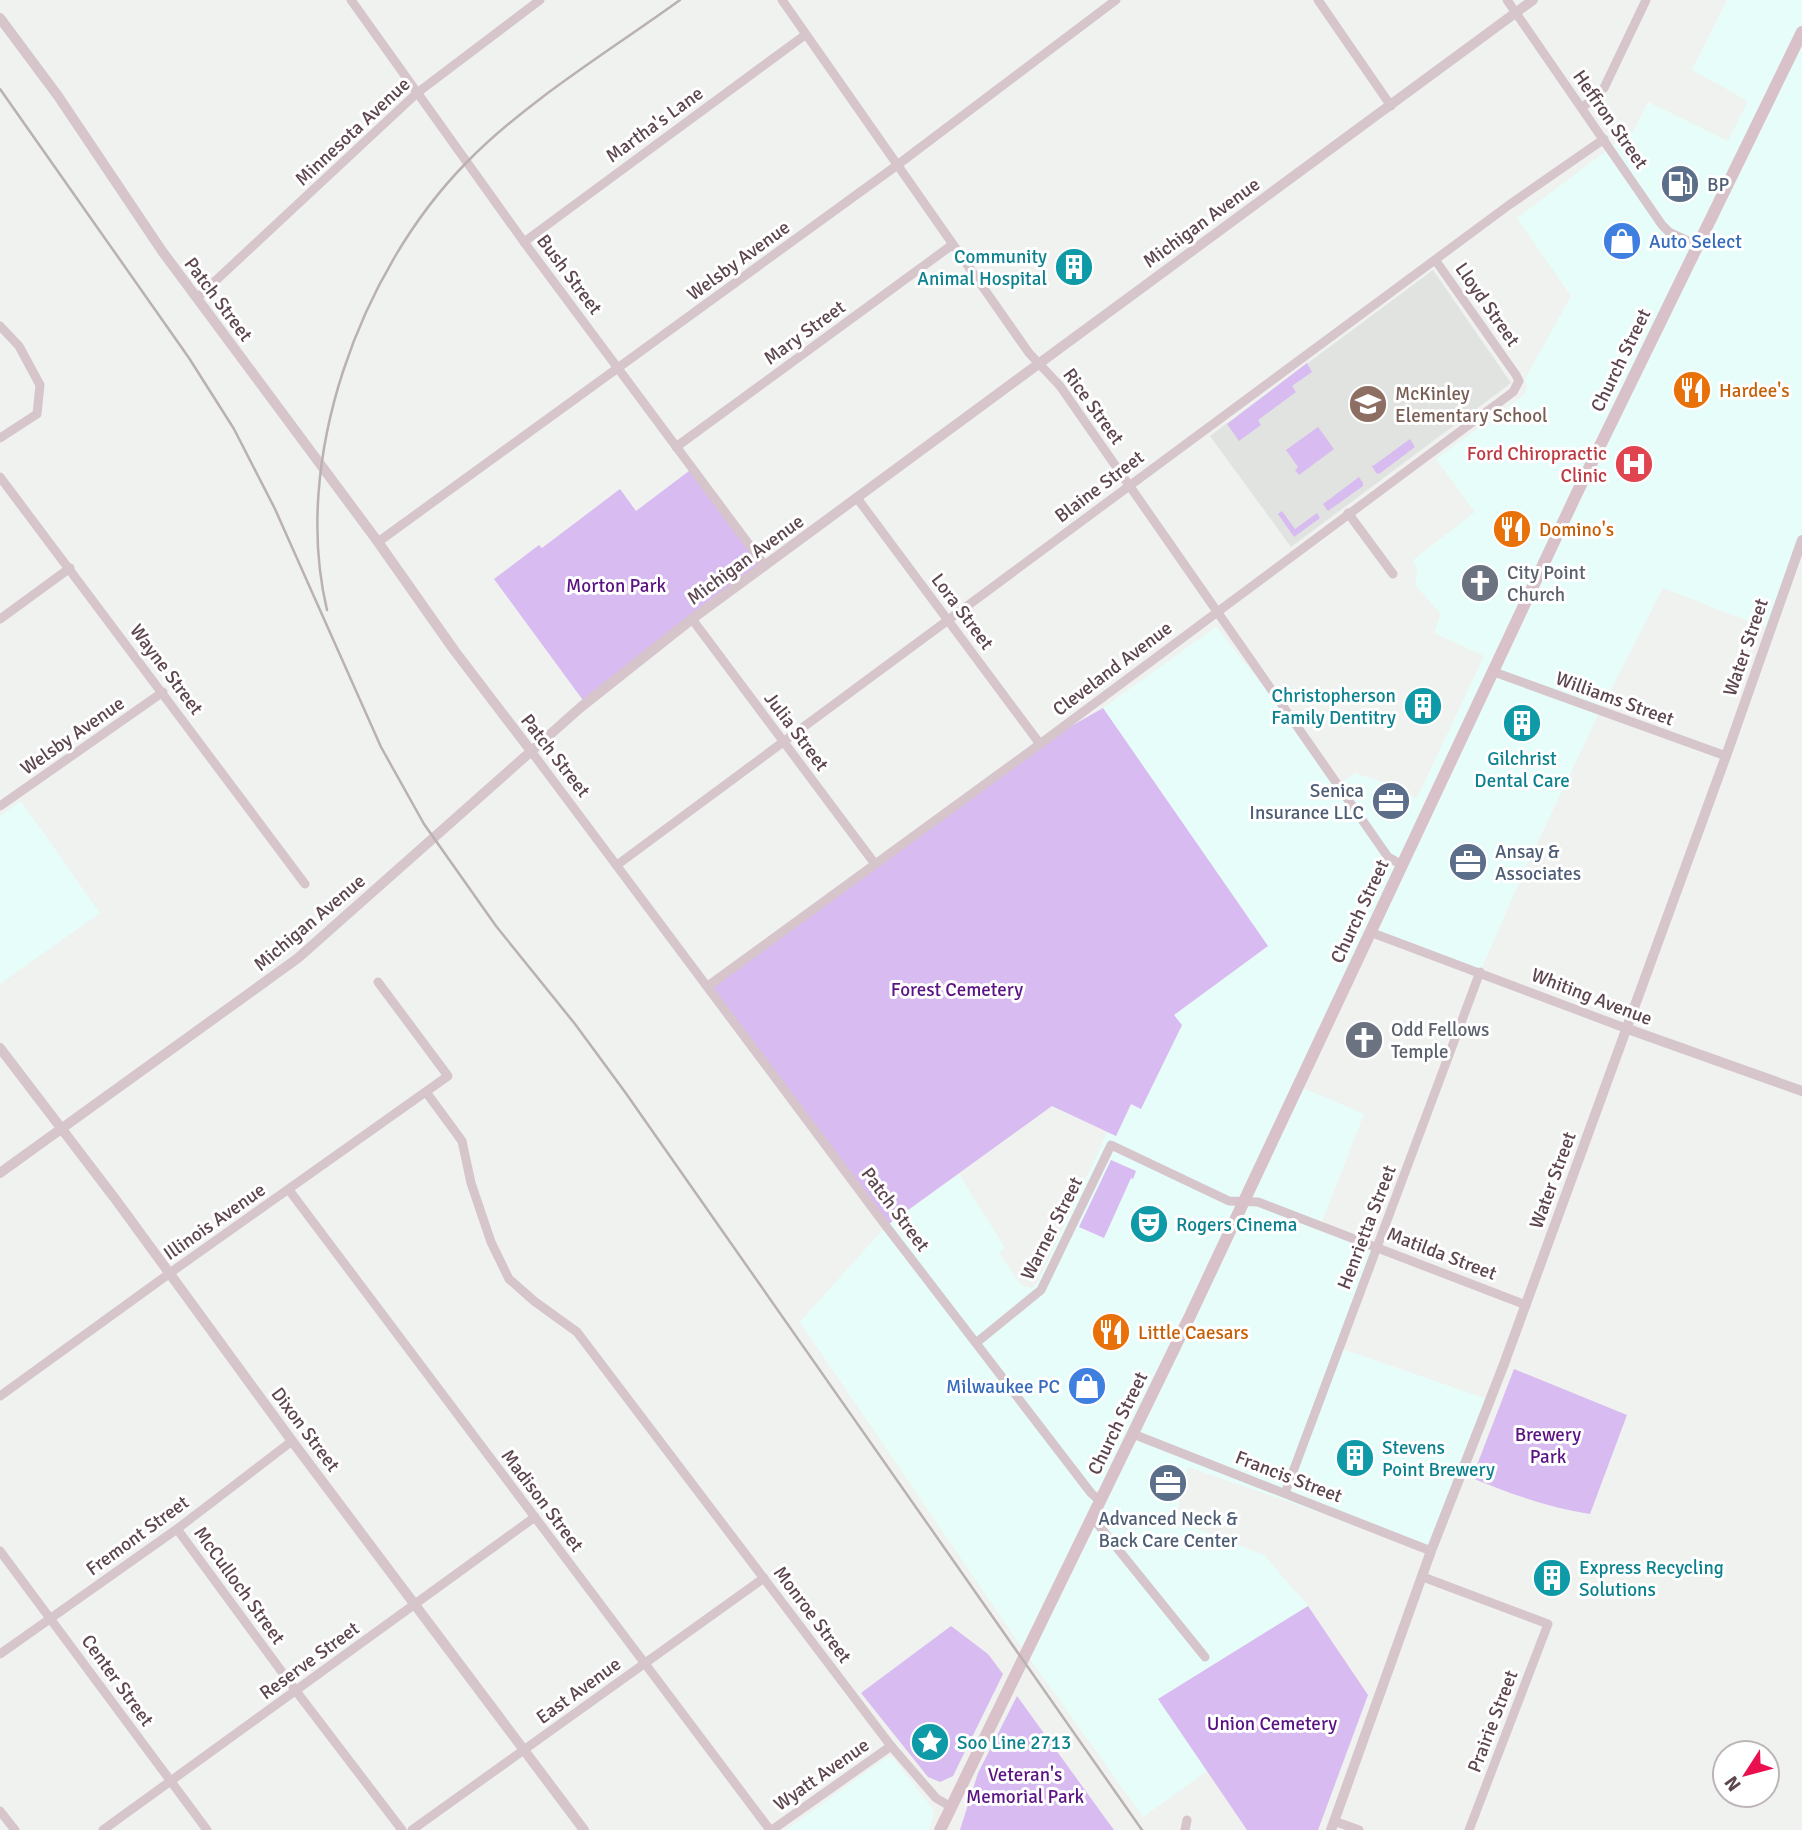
<svg xmlns="http://www.w3.org/2000/svg" width="1802" height="1830" viewBox="0 0 1802 1830" font-family="Signika,sans-serif">
<style>
.commercial{fill:#e7fdfa}
.education{fill:#e1e3e0}
.green{fill:#d8bbf1}
.lines{fill:none;stroke-linecap:round;stroke-linejoin:round}
.minor{stroke:#d7c5cc;stroke-width:9}
.tertiary{stroke:#d7c5cc;stroke-width:10}
.secondary{stroke:#d9c1c9;stroke-width:12}
.rail{stroke:#bab1b3;stroke-width:2.5}
.labels{text-anchor:middle;stroke-width:6;stroke-linejoin:round;paint-order:stroke}
.street-label{font-size:19px;fill:#5d464f;stroke:#fff}
.service-label{font-size:19px;fill:#4e5e75;stroke:#fff;text-anchor:start}
.shop-label{font-size:19px;fill:#366cbe;stroke:#fff;text-anchor:start}
.culture-label{font-size:19px;fill:#0d838f;stroke:#fff;text-anchor:start}
.food-label{font-size:19px;fill:#c56008;stroke:#fff;text-anchor:start}
.education-label{font-size:19px;fill:#785e54;stroke:#fff;text-anchor:start}
.health-label{font-size:19px;fill:#be3a42;stroke:#fff;text-anchor:end}
.worship-label{font-size:19px;fill:#5b616d;stroke:#fff;text-anchor:start}
.park-label{font-size:19px;fill:#5b1383;stroke:#fff}
</style>
<rect width="100%" height="100%" fill="#eff2ef"/>
<g class="commercial">
<path d="M1727,0h75v540l-33,89 -106,-41 -63,123 -76,160 -44,101 -110,-40 -72,154 66,28 -43,110 57,23 -39,101 151,52 -59,151 -243,-84 -13,53 89,35 44,51 -150,93 49,72 -64,46 -125,-175 -218,-320 86,-96 73,-52 46,74 -6,5 22,32 11,3 5,-5 70,-150 9,3 16,-32 9,4 41,-82 -8,-11 94,-69 -165,-238 113,-81 89,111 34,47 16,-12 28,9 34,16 67,-142 -50,-23 7,-19 -26,-29 2,-15 -4,-10 62,-48 -39,-53 88,-64 3,-7 -2,-9 46,-83 -54,-78 117,-88 14,-28 80,39 20,-40 -56,-31z"/>
<path d="M21,801l79,112 -100,71v-168z"/>
<path d="M887,1757h5l41,52v10l-4,11h-143z"/>
</g>
<path class="education" d="M1433,270l78,113 -220,164 -81,-111z"/>
<g class="green">
<path d="M1307,363l5,9 -20,14 4,6 -38,28 3,5 -22,16 -12,-17z"/>
<path d="M1318,427l16,22 -35,26 -4,-5 3,-3 -12,-17z"/>
<path d="M1410,439l5,8 -36,27 -3,-1 -5,-8 2,1z"/>
<path d="M693,468l72,98 -180,137 -91,-124 45,-34 3,3 78,-59 16,22z"/>
<path d="M1359,477l4,6v3l-35,25 -5,-7z"/>
<path d="M1282,511l13,18 22,-16 3,5 -26,19 -16,-23z"/>
<path d="M1103,708l165,238 -94,69 8,10 -41,84 -10,-5 -15,32 -64,-30 -166,120 -178,-240 332,-242z"/>
<path d="M1111,1160l25,11 -3,8 -2,-1 -27,60 -25,-11z"/>
<path d="M1514,1369l113,46 -37,99c-41,-6 -79,-20 -118,-36z"/>
<path d="M1308,1606l60,89 -50,135h-71l-89,-131z"/>
<path d="M951,1626l37,28 15,20 -50,102 -13,6 -12,-5 -67,-84z"/>
<path d="M1017,1696l86,119 11,15h-154l18,-57z"/>
</g>
<g class="lines">
<g class="minor">
<path d="M351,0l173,242 241,324"/>
<path d="M782,0l247,353 31,33 328,471 14,8"/>
<path d="M1318,0l73,106"/>
<path d="M1507,0l155,225 7,7 28,13"/>
<path d="M1582,108l22,-20 42,-88"/>
<path d="M524,242l281,-207"/>
<path d="M197,298l220,-205 123,-93"/>
<path d="M0,326l19,20 21,39 -3,29 -37,24"/>
<path d="M676,447l276,-202"/>
<path d="M0,477l305,407"/>
<path d="M857,498l183,246"/>
<path d="M1348,513l45,61"/>
<path d="M378,542l518,-376 220,-166"/>
<path d="M0,619l70,-51"/>
<path d="M692,619l183,245"/>
<path d="M1494,672l232,84"/>
<path d="M531,751l355,475 205,267 9,8"/>
<path d="M0,806l163,-114"/>
<path d="M617,865l892,-660 95,-66"/>
<path d="M1370,932l255,96"/>
<path d="M708,986l332,-242 473,-352 6,-11 -3,-6 -80,-114"/>
<path d="M426,1092l36,49 9,42 20,59 18,37 25,22 43,31 314,414 45,52 15,9"/>
<path d="M289,1190l481,640"/>
<path d="M976,1343l65,-53 70,-145 118,56 29,1 268,103"/>
<path d="M0,1396l170,-123 278,-197 -70,-94"/>
<path d="M1133,1434l298,117"/>
<path d="M1285,1493l195,-521"/>
<path d="M1092,1517l113,140"/>
<path d="M177,1529l119,162 106,139"/>
<path d="M0,1551l207,279"/>
<path d="M1423,1577l125,47 -79,206"/>
<path d="M0,1654l177,-125 115,-88"/>
<path d="M0,1811l15,19"/>
<path d="M1334,1821l25,9"/>
<path d="M103,1830l432,-313"/>
<path d="M412,1830l352,-252"/>
<path d="M772,1830l119,-84"/>
<path d="M1185,1830l2,-10"/>
</g>
<g class="tertiary">
<path d="M0,18l58,78 104,155 216,291 76,108 77,101"/>
<path d="M1625,1028l177,63"/>
<path d="M0,1048l116,152 176,241 292,389"/>
<path d="M0,1173l298,-215 283,-251 111,-88 841,-619"/>
<path d="M1331,1830l100,-279 73,-187 222,-608 76,-216"/>
</g>
<path class="secondary" d="M940,1830l250,-514 385,-819 227,-465"/>
<g class="rail">
<path d="M0,89l189,269 45,71 41,80 106,238 43,77 72,102 79,98 50,68 517,738"/>
<path d="M327,610c-36,-150 33,-339 139,-447 59,-61 145,-113 214,-163"/>
</g>
</g>
<defs>
<g id="fuel-disc" transform="scale(2.0125)"><circle r="9.5" fill="#5c6f8a" stroke="#fff"/><path d="M-5.5-6h7V0h2V4h1.3V-2.5L3-4.5l.8-.8L6-3V5H2.5V1h-1V6h-7ZM-4.2-4.7v3.2H.2V-4.7Z" fill="#fff"/></g>
<g id="shop-disc" transform="scale(2.0125)"><circle r="9.5" fill="#3f7fe0" stroke="#fff"/><path d="M-5-2.5h2.3a2.7 3.5 0 0 1 5.4 0H5L5.5 6h-11ZM-1.5-2.5h3a1.5 2.3 0 0 0-3 0Z" fill="#fff"/></g>
<g id="building-disc" transform="scale(2.0125)"><circle r="9.5" fill="#0f9aa8" stroke="#fff"/><path d="M-4-6H4V6H1V3H-1V6H-4ZM-2.5-4.3h1.7v1.8h-1.7ZM.8-4.3h1.7v1.8H.8ZM-2.5-1h1.7V.8h-1.7ZM.8-1h1.7V.8H.8Z" fill="#fff"/></g>
<g id="restaurant-disc" transform="scale(2.0125)"><circle r="9.5" fill="#e8710a" stroke="#fff"/><path d="M-5-6h1v4h1v-4h1v4h1v-4h1v5L-1.5 .5V6h-2V.5L-5-1ZM5-6V6H3V1.5H1.5Q1.5-4 5-6Z" fill="#fff"/></g>
<g id="school-disc" transform="scale(2.0125)"><circle r="9.5" fill="#8d6e63" stroke="#fff"/><path d="M0-5L7-2L0 1L-7-2ZM-4 1L0 2.5L4 1V4Q0 6-4 4Z" fill="#fff"/></g>
<g id="hospital-disc" transform="scale(2.0125)"><circle r="9.5" fill="#e0444e" stroke="#fff"/><path d="M-5-5h3v3.5h4V-5h3V5h-3V1.5h-4V5h-3Z" fill="#fff"/></g>
<g id="church-disc" transform="scale(2.0125)"><circle r="9.5" fill="#6b7280" stroke="#fff"/><path d="M-1.2-6h2.4v3.5h3.3v2.4h-3.3V6h-2.4V-.1h-3.3v-2.4h3.3Z" fill="#fff"/></g>
<g id="office-disc" transform="scale(2.0125)"><circle r="9.5" fill="#5c6f8a" stroke="#fff"/><path d="M-6-3h4V-5.5h4V-3h4V5H-6ZM-1-4.5V-3h2v-1.5ZM-6 0V1H6V0Z" fill="#fff"/></g>
<g id="theatre-disc" transform="scale(2.0125)"><circle r="9.5" fill="#0f9aa8" stroke="#fff"/><path d="M-5-5.5Q0-4 5-5.5V0Q5 5 0 6Q-5 5-5 0ZM-3.3-2.5H-1v1.5H-3.3ZM1-2.5H3.3v1.5H1ZM-2.8 1Q0 5.5 2.8 1Z" fill="#fff"/></g>
<g id="sight-disc" transform="scale(2.0125)"><circle r="9.5" fill="#0f9aa8" stroke="#fff"/><path d="M0-6L1.8-2.2L6-1.7L2.9 1.2L3.7 5.4L0 3.3L-3.7 5.4L-2.9 1.2L-6-1.7L-1.8-2.2Z" fill="#fff"/></g>
</defs>
<g fill-rule="evenodd">
<use href="#fuel-disc" x="1680" y="184"/>
<use href="#shop-disc" x="1622" y="241"/>
<use href="#building-disc" x="1074" y="267"/>
<use href="#restaurant-disc" x="1692" y="390"/>
<use href="#school-disc" x="1368" y="404"/>
<use href="#hospital-disc" x="1634" y="464"/>
<use href="#restaurant-disc" x="1512" y="529"/>
<use href="#church-disc" x="1480" y="583"/>
<use href="#building-disc" x="1423" y="706"/>
<use href="#building-disc" x="1522" y="723"/>
<use href="#office-disc" x="1391" y="801"/>
<use href="#office-disc" x="1468" y="862"/>
<use href="#church-disc" x="1364" y="1040"/>
<use href="#theatre-disc" x="1149" y="1224"/>
<use href="#restaurant-disc" x="1111" y="1332"/>
<use href="#shop-disc" x="1087" y="1386"/>
<use href="#building-disc" x="1355" y="1458"/>
<use href="#office-disc" x="1168" y="1483"/>
<use href="#building-disc" x="1552" y="1578"/>
<use href="#sight-disc" x="930" y="1742"/>
</g>
<g class="labels">
<g class="street-label">
<text transform="translate(1611 119) rotate(55)" y="7">Heffron Street</text>
<text transform="translate(654 124) rotate(-36)" y="7">Martha's Lane</text>
<text transform="translate(352 131) rotate(-43)" y="7">Minnesota Avenue</text>
<text transform="translate(1201 222) rotate(-36)" y="7">Michigan Avenue</text>
<text transform="translate(738 260) rotate(-36)" y="7">Welsby Avenue</text>
<text transform="translate(570 274) rotate(53)" y="7">Bush Street</text>
<text transform="translate(219 299) rotate(53)" y="7">Patch Street</text>
<text transform="translate(1488 304) rotate(55)" y="7">Lloyd Street</text>
<text transform="translate(804 332) rotate(-36)" y="7">Mary Street</text>
<text transform="translate(1620 360) rotate(-64)" y="7">Church Street</text>
<text transform="translate(1094 406) rotate(54)" y="7">Rice Street</text>
<text transform="translate(1099 486) rotate(-37)" y="7">Blaine Street</text>
<text transform="translate(745 559) rotate(-36)" y="7">Michigan Avenue</text>
<text transform="translate(963 611) rotate(53)" y="7">Lora Street</text>
<text transform="translate(1745 647) rotate(-71)" y="7">Water Street</text>
<text transform="translate(1112 668) rotate(-37)" y="7">Cleveland Avenue</text>
<text transform="translate(167 669) rotate(53)" y="7">Wayne Street</text>
<text transform="translate(1615 698) rotate(20)" y="7">Williams Street</text>
<text transform="translate(797 731) rotate(53)" y="7">Julia Street</text>
<text transform="translate(72 735) rotate(-35)" y="7">Welsby Avenue</text>
<text transform="translate(556 755) rotate(52)" y="7">Patch Street</text>
<text transform="translate(1359 911) rotate(-65)" y="7">Church Street</text>
<text transform="translate(309 922) rotate(-40)" y="7">Michigan Avenue</text>
<text transform="translate(1592 996) rotate(21)" y="7">Whiting Avenue</text>
<text transform="translate(1552 1180) rotate(-70)" y="7">Water Street</text>
<text transform="translate(896 1209) rotate(53)" y="7">Patch Street</text>
<text transform="translate(214 1221) rotate(-35)" y="7">Illinois Avenue</text>
<text transform="translate(1366 1227) rotate(-69)" y="7">Henrietta Street</text>
<text transform="translate(1051 1228) rotate(-63)" y="7">Warner Street</text>
<text transform="translate(1442 1253) rotate(21)" y="7">Matilda Street</text>
<text transform="translate(1117 1423) rotate(-64)" y="7">Church Street</text>
<text transform="translate(306 1429) rotate(53)" y="7">Dixon Street</text>
<text transform="translate(1289 1476) rotate(21)" y="7">Francis Street</text>
<text transform="translate(543 1500) rotate(53)" y="7">Madison Street</text>
<text transform="translate(137 1535) rotate(-36)" y="7">Fremont Street</text>
<text transform="translate(240 1585) rotate(54)" y="7">McCulloch Street</text>
<text transform="translate(813 1614) rotate(53)" y="7">Monroe Street</text>
<text transform="translate(309 1660) rotate(-36)" y="7">Reserve Street</text>
<text transform="translate(118 1680) rotate(54)" y="7">Center Street</text>
<text transform="translate(578 1690) rotate(-36)" y="7">East Avenue</text>
<text transform="translate(1492 1721) rotate(-69)" y="7">Prairie Street</text>
<text transform="translate(821 1774) rotate(-35)" y="7">Wyatt Avenue</text>
</g>
<g class="service-label">
<text x="1707" y="191">BP</text>
<text x="1364" y="797" text-anchor="end">Senica<tspan x="1364" dy="22">Insurance LLC</tspan></text>
<text x="1495" y="858">Ansay &amp;<tspan x="1495" dy="22">Associates</tspan></text>
<text x="1168" y="1525" text-anchor="middle">Advanced Neck &amp;<tspan x="1168" dy="22">Back Care Center</tspan></text>
</g>
<g class="shop-label">
<text x="1649" y="248">Auto Select</text>
<text x="1060" y="1393" text-anchor="end">Milwaukee PC</text>
</g>
<g class="culture-label">
<text x="1047" y="263" text-anchor="end">Community<tspan x="1047" dy="22">Animal Hospital</tspan></text>
<text x="1396" y="702" text-anchor="end">Christopherson<tspan x="1396" dy="22">Family Dentitry</tspan></text>
<text x="1522" y="765" text-anchor="middle">Gilchrist<tspan x="1522" dy="22">Dental Care</tspan></text>
<text x="1176" y="1231">Rogers Cinema</text>
<text x="1382" y="1454">Stevens<tspan x="1382" dy="22">Point Brewery</tspan></text>
<text x="1579" y="1574">Express Recycling<tspan x="1579" dy="22">Solutions</tspan></text>
<text x="957" y="1749">Soo Line 2713</text>
</g>
<g class="food-label">
<text x="1719" y="397">Hardee's</text>
<text x="1539" y="536">Domino's</text>
<text x="1138" y="1339">Little Caesars</text>
</g>
<g class="education-label">
<text x="1395" y="400">McKinley<tspan x="1395" dy="22">Elementary School</tspan></text>
</g>
<g class="health-label">
<text x="1607" y="460">Ford Chiropractic<tspan x="1607" dy="22">Clinic</tspan></text>
</g>
<g class="worship-label">
<text x="1507" y="579">City Point<tspan x="1507" dy="22">Church</tspan></text>
<text x="1391" y="1036">Odd Fellows<tspan x="1391" dy="22">Temple</tspan></text>
</g>
<g class="park-label">
<text x="616" y="592">Morton Park</text>
<text x="957" y="996">Forest Cemetery</text>
<text x="1548" y="1441">Brewery<tspan x="1548" dy="22">Park</tspan></text>
<text x="1272" y="1730">Union Cemetery</text>
<text x="1025" y="1781">Veteran's<tspan x="1025" dy="22">Memorial Park</tspan></text>
</g>
</g>
<g transform="translate(1746 1774) rotate(234)"><circle r="33" fill="#ffffff" stroke="#beb5b9" stroke-width="2"/>
<path d="M0-5L12 26L0 18L-12 26Z" fill="#ea104f"/>
<text y="-10" font-size="19" font-weight="bold" text-anchor="middle" fill="#5d464f">N</text>
</g>
</svg>
